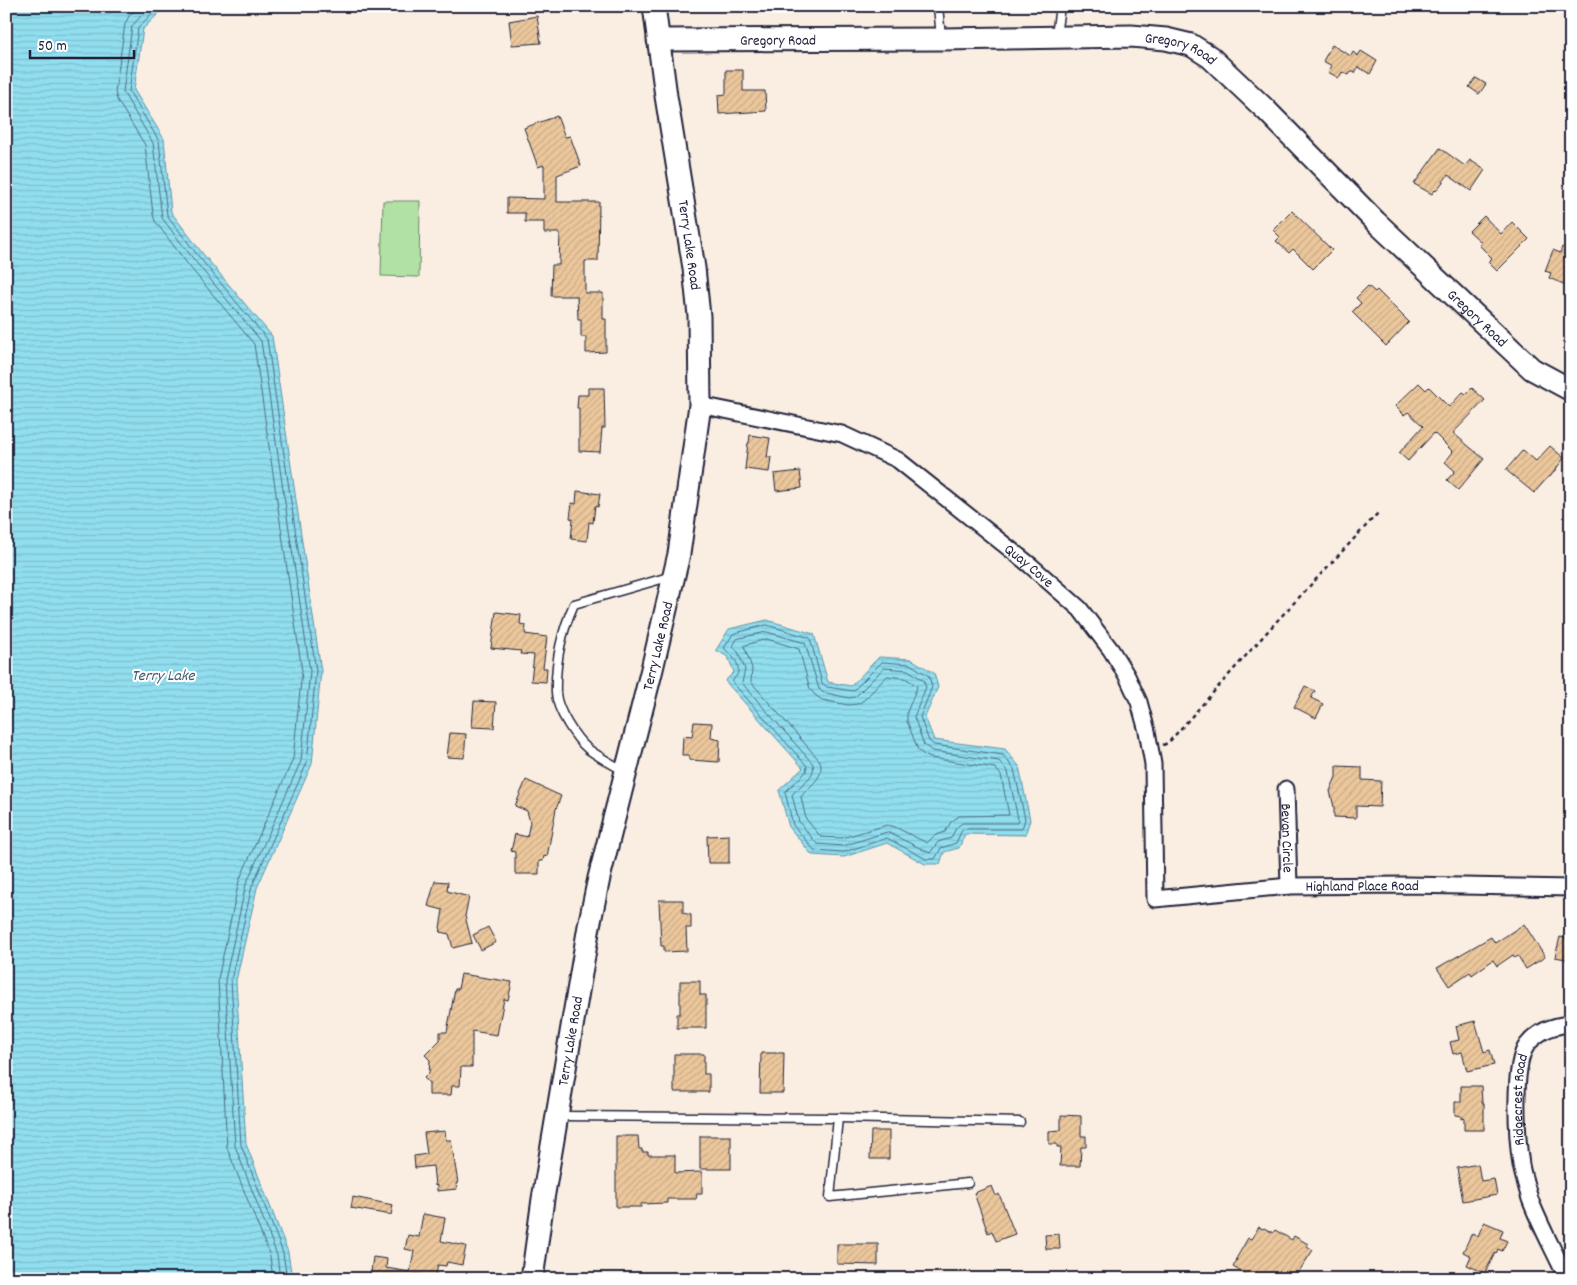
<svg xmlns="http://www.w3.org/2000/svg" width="1577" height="1285" viewBox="0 0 1577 1285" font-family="Dekko,sans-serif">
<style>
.garden{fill:#b1e2a3;stroke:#6a826f}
.water{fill:url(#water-rules);stroke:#6493a7}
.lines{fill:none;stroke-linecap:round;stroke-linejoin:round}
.shore{stroke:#4e6d83;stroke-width:1}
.building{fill:url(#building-hatch);stroke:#22223b}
.lane-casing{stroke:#22223b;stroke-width:11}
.street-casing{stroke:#22223b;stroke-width:19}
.secondary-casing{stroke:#22223b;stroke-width:25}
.path{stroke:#22223b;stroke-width:2.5;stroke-dasharray:4 4;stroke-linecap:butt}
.lane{stroke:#fff;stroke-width:8}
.street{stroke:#fff;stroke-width:15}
.secondary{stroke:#fff;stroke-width:21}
.labels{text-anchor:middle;stroke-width:4;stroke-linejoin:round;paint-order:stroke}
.street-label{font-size:15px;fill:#22223b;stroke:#fff}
.water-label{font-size:16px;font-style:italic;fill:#435a71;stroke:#fff}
</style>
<defs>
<pattern id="water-rules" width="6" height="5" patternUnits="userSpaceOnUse" patternTransform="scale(1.25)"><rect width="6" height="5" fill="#90deef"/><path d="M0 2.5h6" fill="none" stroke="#7cbece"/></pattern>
<pattern id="building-hatch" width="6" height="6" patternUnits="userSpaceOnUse" patternTransform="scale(1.25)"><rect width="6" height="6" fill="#ecc79c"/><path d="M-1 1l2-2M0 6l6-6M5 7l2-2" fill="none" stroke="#caab87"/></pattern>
</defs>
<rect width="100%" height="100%" fill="#f9eee1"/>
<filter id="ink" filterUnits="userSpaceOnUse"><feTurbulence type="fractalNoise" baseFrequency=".02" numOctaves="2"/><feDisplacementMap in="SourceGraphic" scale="10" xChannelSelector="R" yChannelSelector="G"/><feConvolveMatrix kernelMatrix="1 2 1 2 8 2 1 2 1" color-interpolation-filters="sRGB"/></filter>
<g filter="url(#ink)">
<path class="garden" d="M383,201h37l-1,76 -38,-1z"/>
<g class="water">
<path d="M6,6h160l-23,23 -9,61 30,49 7,73 32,42 69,82 49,335 -9,93 -55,124 -21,93 10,163 42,108 4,27h-286z"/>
<path d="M767,620l47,14 14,48 23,4 28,-29 32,2 23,14 4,14 -13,30 9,23 71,9 14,17 11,54 -5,15 -60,-1 -6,14 -15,4 -4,12h-15l-38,-21 -43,14 -32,-2 -23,-28 -10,-37 24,-22 -78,-87 9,-9 -6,-15 -12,-7 13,-21z"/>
</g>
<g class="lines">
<g class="shore">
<path d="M139,6l-10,10 -4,8 -10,68 2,8 28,45 8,69 2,7 34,45 65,78 48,327 -9,88 -54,122 -21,98 9,169 43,108 3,23"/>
<path d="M150,6l-18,20 -9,66 30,51 9,75 33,43 66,80 49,330 -9,90 -55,123 -21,96 10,166 42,109 3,24"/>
<path d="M159,6l-21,22 -9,63 30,50 8,74 32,42 68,82 49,332 -9,92 -55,123 -21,94 10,165 42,108 4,26"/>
<path d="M767,625l43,13 12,45 5,4 26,4 29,-29 28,2 19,12 3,11 -12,30 9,24 5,4 69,10 11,14 11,50 -3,10h-58l-3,3 -5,11 -15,5 -6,11h-9l-39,-21 -43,14 -30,-2 -21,-25 -8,-33 21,-20 1,-6 -74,-83v-3c12,-11 1,-23 -9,-32l9,-14z"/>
<path d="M767,632l38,11 14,46 7,4 23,5 6,-1 29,-29 24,2 15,10 3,7 -12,30 10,28 8,6 67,10 9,11 10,47 -1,4h-55l-6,5 -5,10 -13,4 -8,11 -43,-21 -44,14 -26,-2 -18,-22 -7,-27c8,-11 24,-17 21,-31l-71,-81 3,-14 -7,-17 -5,-6 4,-7z"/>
<path d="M767,639l32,10 11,40 5,6 7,5 26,5 10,-1 6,-4 23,-24 18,2 11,7 1,2 -10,25v9l11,29 6,5 7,3 64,10 6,7 8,40 -50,1 -8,6 -6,10 -11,4 -7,7 -32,-16 -8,-2 -45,13 -21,-1 -15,-18 -5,-22c9,-13 24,-18 19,-36l-69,-79 1,-14 -8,-22z"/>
</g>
</g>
<g class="building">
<path d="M537,16l4,27 -29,2 -3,-24z"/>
<path d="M1332,45l19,11 2,-4 5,4 3,-5 16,10 -7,13 -12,-7 -3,6 -4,-2 -2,4 -7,-3 -3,6 -11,-6 4,-6 -9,-5z"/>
<path d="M726,70h17v21h22l1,20 -47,3 -1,-19 8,-1z"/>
<path d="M1476,78l10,6 -7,10 -10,-7z"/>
<path d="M557,116l8,21 5,-1 11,30 -24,9v27h42l-1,59h-13v32h18v26h3v33l-20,1v-16h-5v-18h-3l-1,-23h-26l1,-31h7l1,-32h-16v-11h-19v-9h-18v-15l37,1v-34l-6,2 -14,-39z"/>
<path d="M1440,148l25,18 5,-6 15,10 -14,21 -23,-16 -12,16 -1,-1 -3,4 -18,-10z"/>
<path d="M1292,211l40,39 -19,19 -20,-20 -4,4 -13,-12 4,-4 -7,-7z"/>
<path d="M1484,216l17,18 11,-12 17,17 -32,32 -9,-9 4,-4 -13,-13 3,-2 -13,-12z"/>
<path d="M1562,247l9,4v22l-5,12 -17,-7 2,-5 -6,-2 8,-21 7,3z"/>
<path d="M1368,286l7,6 2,-2 32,32 -23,24 -34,-34 9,-9 -5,-5z"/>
<path d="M1419,383l7,7 3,-3 20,20 14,-15 3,2 6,-6 13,12 -32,33 31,26 -26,31 -11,-10 8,-9 -10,-9 8,-10 -19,-19 -26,28 -9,-8 24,-27 -15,-14 -4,3 -9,-9z"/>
<path d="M588,388h16l1,40h-3l-2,24 -21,-1v-43h-2l1,-13h10z"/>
<path d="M750,435l20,3 -3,19h4l-2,15 -24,-3 3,-26h1z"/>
<path d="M1550,446l14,12 -14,19 -1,-1 -15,17 -28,-23 17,-20 13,11z"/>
<path d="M800,471l2,17 -26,3 -2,-17z"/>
<path d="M577,491l23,3 -2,13 -3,-1 -2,17 -4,-1 -2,19 -16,-2 2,-20 -3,-1 2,-15 4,1z"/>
<path d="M496,612l25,3 -1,9 6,1 -1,9 22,3 -4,31h4l-1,14 -15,-1 3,-26 -14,-1 1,-3 -30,-3z"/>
<path d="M1305,686l10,5 -4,7 12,6 -7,14 -22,-11z"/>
<path d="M474,701l22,1 -2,26 -22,-1z"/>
<path d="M694,722l18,1 -1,15 9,2 -1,22 -30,-2v-5h-7l1,-19 9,1z"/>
<path d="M450,733l16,1 -2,24 -17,-1z"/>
<path d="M1336,766l26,1v13l19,1 -1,26 -24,-1v12l-22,-1v-10l-4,-16 6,-14z"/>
<path d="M526,780l35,16 -5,13 -9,48 -3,-1 -1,5h-4v13h-24v-22l-4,-1 4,-17 12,3 3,-15 -3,-11 -12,-5z"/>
<path d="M729,835v28h-21l-1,-27z"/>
<path d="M435,881l13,1 -1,9 22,6 -4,19 7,27 -19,5 -4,-14 -9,-2 1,-3 -1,-1 3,-18 -15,-4z"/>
<path d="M659,900h24v13l8,2v13h-5l1,23 -23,1v-6h-3z"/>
<path d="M1524,924l21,33 -19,12 -8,-13 -3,2 -2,-3 -16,11 -4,-6 -21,15 -2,-3 -21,14 -12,-18 54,-31 4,6z"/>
<path d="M488,927l8,15 -15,8 -8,-15z"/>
<path d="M1560,937l11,2v21l-16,-3z"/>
<path d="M461,974l51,8 -4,18 -4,-1 -7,36 -25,-4v36h-11l-1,19h-8l-1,9h-22v-12l-5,-5 5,-5 1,-13 -5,-5 15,-15v-8h7l8,-43h3z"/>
<path d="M680,981h20v14h6v33h-29v-14h3z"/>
<path d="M1475,1021l9,31 6,-2 4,15 -27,6 -5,-19 -9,2 -3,-12 9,-2 -3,-14z"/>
<path d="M761,1053h23l-1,40h-23z"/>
<path d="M674,1054h30v20h5v18h-35z"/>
<path d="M1461,1086h20l1,17h2v27h-20v-12l-3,1v-3l-6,-1v-13h6z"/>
<path d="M1061,1115l20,1v20h5v11h-5l-1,19h-20l1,-19h-4v-3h-8v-13l12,-1z"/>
<path d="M445,1131l1,9h5l7,43h-2l1,6 -20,2v-6l-2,1 -2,-20 -18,2 -1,-12 13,-2 -3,-21z"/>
<path d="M871,1131h18v28h-19z"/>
<path d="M616,1136h22l1,13h3v3h6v3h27v18l27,-1v22h-5l-1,5h-29v4l-26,1v3h-25z"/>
<rect x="700" y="1136" width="31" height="33"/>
<path d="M1478,1164l3,17 13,-2 3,16 -34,6 -6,-33z"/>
<path d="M992,1186l4,10 3,-2 16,40 -19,7 -4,-10 -4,2 -14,-40z"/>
<path d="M353,1197l40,8 -2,10 -40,-7z"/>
<path d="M423,1214l22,4 -4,23 25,5 -4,19 -15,-3 -1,4 -8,-1 -3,13 -19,-4 -1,5h-45l3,-22 14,2 -1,9 24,4 4,-21 -9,-2 3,-14 11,2z"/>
<path d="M1484,1222l19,8 -3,8 7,3 -5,10 -4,-2 -2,5 -1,-1 -10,20 -18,-8 4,-9 -8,-4 9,-19 6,3z"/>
<path d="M1259,1227l4,2 1,-1 9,5 2,-3 17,10 2,-4 14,8 -1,2 6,4 -19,29h-41l-20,-12 4,-7 -1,-1 12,-21 3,1z"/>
<path d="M1059,1234l1,15h-14l-1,-14z"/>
<path d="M837,1244h41v21l-41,-1z"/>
</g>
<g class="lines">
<g class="lane-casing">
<g id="lane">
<path d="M938,6l3,31"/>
<path d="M1056,36l4,-30"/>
<path d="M624,771c-12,-7 -25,-14 -36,-22 -13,-11 -31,-39 -32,-56 -1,-30 6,-62 18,-89l98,-28"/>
<path d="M559,1116l279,2 182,4"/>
<path d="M838,1118l-8,79 138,-14"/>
</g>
</g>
<g class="street-casing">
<g id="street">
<path id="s1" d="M700,405l142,29 56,26 132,105 50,44 31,41 16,26 12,26 8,29 6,33 2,135 134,-13 117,-1 165,3"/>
<path id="s2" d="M1286,789l3,97"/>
<path id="s3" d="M1567,1279c-12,-27 -27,-53 -37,-80 -3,-11 -7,-23 -9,-34 -4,-26 -9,-100 6,-120 11,-14 27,-20 44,-21"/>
</g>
</g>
<g class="secondary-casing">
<g id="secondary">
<path id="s4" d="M658,40l283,-1 190,-3 35,3 25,6 19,12 56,53 110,112 156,147 39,21"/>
<path id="s5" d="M532,1279l11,-80 46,-273 10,-48 53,-209 27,-115 21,-149 -1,-89 -5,-48 -28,-172 -12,-90"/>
</g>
</g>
<path class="path" d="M1163,745l5,-2 108,-121 103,-110"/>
<use href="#lane" class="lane"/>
<use href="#street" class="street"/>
<use href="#secondary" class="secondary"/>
</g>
</g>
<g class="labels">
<g class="street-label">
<text dy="5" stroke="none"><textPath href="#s4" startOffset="120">Gregory Road</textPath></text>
<text dy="5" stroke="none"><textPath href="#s4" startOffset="525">Gregory Road</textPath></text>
<text transform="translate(690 245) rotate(82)" y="5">Terry Lake Road</text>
<text dy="5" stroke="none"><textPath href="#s4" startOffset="930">Gregory Road</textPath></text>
<text dy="5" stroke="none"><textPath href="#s1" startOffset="375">Quay Cove</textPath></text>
<text dy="5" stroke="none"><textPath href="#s5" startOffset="646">Terry Lake Road</textPath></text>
<text dy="5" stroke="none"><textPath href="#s2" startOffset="49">Bevan Circle</textPath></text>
<text dy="5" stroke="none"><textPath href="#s1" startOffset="959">Highland Place Road</textPath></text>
<text dy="5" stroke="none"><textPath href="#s5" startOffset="241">Terry Lake Road</textPath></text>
<text dy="5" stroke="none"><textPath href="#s3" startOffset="189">Ridgecrest Road</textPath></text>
</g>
<g class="water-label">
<text x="163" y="680">Terry Lake</text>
</g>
</g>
<rect width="1577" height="1285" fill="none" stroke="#fff" stroke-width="25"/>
<rect x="12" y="12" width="1552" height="1260" fill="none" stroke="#22223b" stroke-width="2" filter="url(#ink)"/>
<path d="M30 50v8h104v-8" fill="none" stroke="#22223b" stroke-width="2.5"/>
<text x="38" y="50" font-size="15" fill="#22223b" stroke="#ffffff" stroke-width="4" paint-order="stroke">50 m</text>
</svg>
